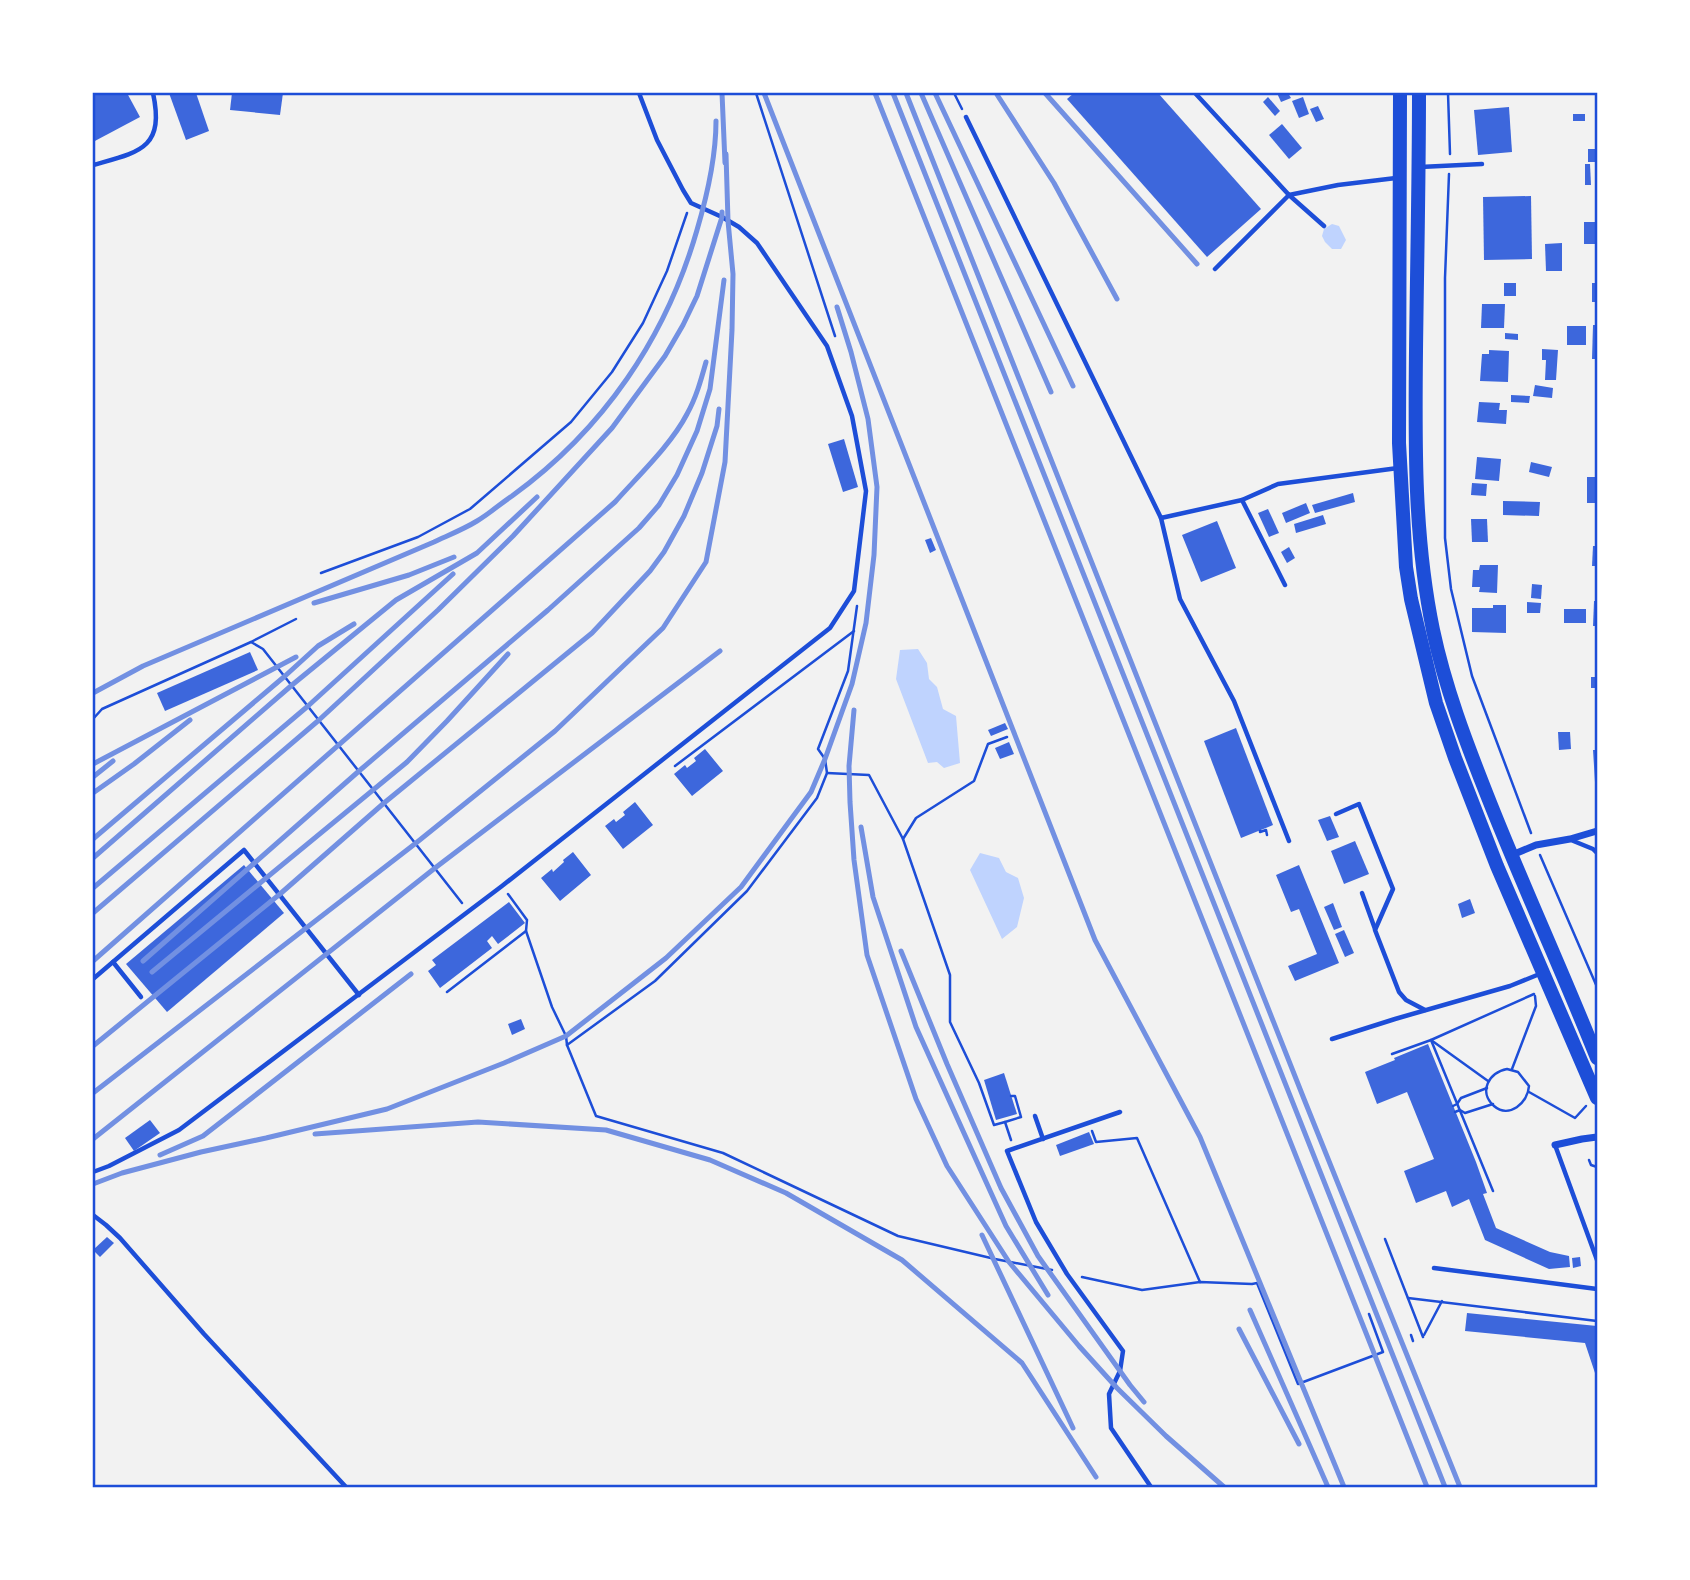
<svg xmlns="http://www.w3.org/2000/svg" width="1690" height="1580" viewBox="0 0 1690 1580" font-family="Barlow,sans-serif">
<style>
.water{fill:#bfd3fe}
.building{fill:#3d67dc}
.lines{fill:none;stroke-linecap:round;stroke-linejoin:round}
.path{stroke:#1d4ed8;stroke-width:2.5}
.service{stroke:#1d4ed8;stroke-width:4.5}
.minor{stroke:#1d4ed8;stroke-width:7}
.trunk{stroke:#1d4ed8;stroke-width:14}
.rail{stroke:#7290e2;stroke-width:5}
.neatline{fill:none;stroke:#1d4ed8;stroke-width:2.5}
</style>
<rect width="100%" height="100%" fill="#f2f2f2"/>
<g class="water">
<path d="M1332,224l7,2 7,14 -5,9h-9l-7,-7 -3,-6 2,-7z"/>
<path d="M918,649l9,14 2,16 8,8 6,22 13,7 4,47 -16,5 -7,-6 -9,1 -32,-84 4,-29z"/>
<path d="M980,853l19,5 7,14 12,6 6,20 -7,29 -15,12 -32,-69z"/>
</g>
<g class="building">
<path d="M93,93h34l13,24 -47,25z"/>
<path d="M169,93h27l13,38 -23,9z"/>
<path d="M232,93h51l-3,22 -50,-5z"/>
<path d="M1074,93h84l103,116 -54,48 -140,-158z"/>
<path d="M1277,93h11l3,5 -10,4z"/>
<path d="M1268,97l12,14 -5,5 -12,-14z"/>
<path d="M1303,97l6,17 -10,4 -7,-17z"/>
<path d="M1318,106l6,13 -8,3 -6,-13z"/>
<path d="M1509,107l3,45 -34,3 -4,-45z"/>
<rect x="1573" y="114" width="12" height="7"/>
<path d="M1282,124l20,24 -13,11 -20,-24z"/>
<rect x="1588" y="149" width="9" height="13"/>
<path d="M1585,164h5l1,21h-6z"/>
<path d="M1531,196l1,63 -48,1 -1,-63z"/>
<rect x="1584" y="222" width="13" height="22"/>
<path d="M1562,243v28h-16l-1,-27z"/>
<rect x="1504" y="283" width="12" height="13"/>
<rect x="1592" y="283" width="5" height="19"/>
<path d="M1482,304h23l-1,24h-23z"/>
<path d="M1593,325h4v34h-5z"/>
<rect x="1567" y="326" width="19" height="19"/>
<path d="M1505,333l13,1v6l-13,-1z"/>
<path d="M1542,349l16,1 -2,30h-11l1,-20h-4z"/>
<path d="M1489,350l20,1 -1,31 -28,-1 2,-27h7z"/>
<path d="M1535,385l18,3 -1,10 -19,-2z"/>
<path d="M1511,395l19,1 -1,7 -18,-1z"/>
<path d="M1479,402l21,1 -1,7h8l-1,14 -29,-2z"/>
<path d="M844,439l14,48 -15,5 -15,-48z"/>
<path d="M1477,457l24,2 -2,22 -24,-2z"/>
<path d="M1531,462l21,5 -3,10 -20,-5z"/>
<rect x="1587" y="477" width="10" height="26"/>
<path d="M1472,483l15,1 -1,12 -15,-1z"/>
<path d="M1353,493l2,9 -40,11 -3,-8z"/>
<path d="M1503,501l37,1 -1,14 -36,-1z"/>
<path d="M1306,503l4,10 -24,10 -4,-10z"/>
<path d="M1268,509l11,24 -10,4 -11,-24z"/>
<path d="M1323,515l3,9 -30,9 -2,-9z"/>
<path d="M1471,519h16l1,23h-16z"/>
<path d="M1217,521l19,47 -35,14 -19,-47z"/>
<path d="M931,538l5,12 -6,3 -5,-13z"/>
<path d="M1593,546h4v20h-5z"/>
<path d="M1289,547l6,11 -8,5 -6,-11z"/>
<path d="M1480,565h18l-1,28 -18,-1 1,-5h-8l1,-17h6z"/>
<path d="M1532,584l10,1 -1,14 -10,-1z"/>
<path d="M1594,601h3v25h-4z"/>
<path d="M1527,602l14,1 -1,10h-13z"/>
<path d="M1493,605h13v28l-34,-1v-24h21z"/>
<rect x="1564" y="609" width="22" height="14"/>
<path d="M250,652l8,18 -93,41 -8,-18z"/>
<rect x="1591" y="677" width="6" height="11"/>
<path d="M1005,723l3,6 -17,7 -3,-6z"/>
<path d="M1236,728l37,97 -32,13 -37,-97z"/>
<path d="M1558,732h12l1,17 -12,1z"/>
<path d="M1009,742l5,12 -14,5 -5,-11z"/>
<path d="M705,749l18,22 -31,25 -18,-22 11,-9 2,3 9,-7 -2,-3z"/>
<path d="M1593,750h4v31l-2,1z"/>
<path d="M635,802l18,23 -30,24 -18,-23 9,-7 2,3 9,-7 -2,-3z"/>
<path d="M1330,816l9,21 -12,4 -9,-21z"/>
<path d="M1355,841l14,33 -25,10 -13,-33z"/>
<path d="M573,852l18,23 -31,26 -19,-23 11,-9 1,3 11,-10 -1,-2z"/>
<path d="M244,865l40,48 -117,99 -41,-48z"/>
<path d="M1299,865l40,98 -44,18 -7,-15 29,-12 -18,-45 -8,3 -15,-37z"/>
<path d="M1470,899l5,14 -13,5 -4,-14z"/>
<path d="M509,902l16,21 -27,21 -6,-8 -5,5 5,7 -52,40 -12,-17 8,-6 -4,-5z"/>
<path d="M1333,903l9,24 -8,3 -10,-23z"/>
<path d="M1344,930l10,23 -9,4 -10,-23z"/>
<path d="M521,1019l4,10 -13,6 -4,-11z"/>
<path d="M1428,1044l48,118 11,31 -4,1 13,34 54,24 19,4 1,11 -21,2 -64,-29 -16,-41 -17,8 -6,-16 -30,12 -12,-32 30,-12 -27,-67 -30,12 -12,-32 30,-12 -1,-2z"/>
<path d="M1004,1073l13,41 -21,6 -12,-40z"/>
<path d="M150,1120l10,13 -26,18 -9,-13z"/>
<path d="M1089,1132l5,12 -34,12 -4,-11z"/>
<path d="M107,1237l7,6 -14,14 -7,-7z"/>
<path d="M1580,1257l1,9 -8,2 -1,-10z"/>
<path d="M1467,1313l130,13v53l-12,-36 -120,-12z"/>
</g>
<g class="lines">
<g class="path">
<path d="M756,93l79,243"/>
<path d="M954,93l8,16"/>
<path d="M1448,93l2,61"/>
<path d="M1449,174l-4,104v260l6,51 21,87 59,157"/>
<path d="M321,573l97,-36 52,-28 101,-87 41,-50 31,-49 24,-52 20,-58"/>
<path d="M251,642l12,7 199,254"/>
<path d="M93,719l9,-10 149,-67 45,-23"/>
<path d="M675,766l179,-135"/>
<path d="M827,773l42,2 34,64"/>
<path d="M1260,831v1l6,-2 1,5"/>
<path d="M1540,855l57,132"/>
<path d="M508,894l19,26 -1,11 26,76 14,29 1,9 29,71 127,37 175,83 97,23 57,11"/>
<path d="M447,992l79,-61"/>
<path d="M567,1045l88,-64 92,-90 70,-93 10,-25 -2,-14 -7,-10 30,-78 9,-65"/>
<path d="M1392,1054l39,-14 57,41"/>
<path d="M1507,1069l11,3 11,14c-1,17 -20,33 -35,20 -16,-14 -5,-34 13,-37z"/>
<path d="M1512,1069l24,-63 -1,-10"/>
<path d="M1529,1092l46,26 11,-12"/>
<path d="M1453,1106l4,-2 4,-6 26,-10"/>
<path d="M1455,1112l5,-2 5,3 28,-9"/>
<path d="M1005,1122l-11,3 -15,-42 -29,-61v-47l-47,-136 13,-21 58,-37 14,-37 19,-7"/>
<path d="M1092,1131l4,11 41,-4 63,144"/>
<path d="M1011,1140l-6,-18 16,-5 -6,-21h-4"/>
<path d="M1589,1160l2,5 6,2"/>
<path d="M1493,1191l-62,-151 103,-46"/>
<path d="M1385,1239l38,98"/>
<path d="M1082,1277l60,13 58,-8 52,2 5,-1 41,101 85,-32 -14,-38"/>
<path d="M1408,1298l189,23"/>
<path d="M1411,1335l2,6"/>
<path d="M1424,1335l18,-34"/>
</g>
<g class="service">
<path d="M1195,93l94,102 49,-10 58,-7"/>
<path d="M966,117l195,401 81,-18 36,-16 120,-16"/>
<path d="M93,165c46,-13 72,-16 60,-72"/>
<path d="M1420,167l62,-3"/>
<path d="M1215,269l74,-74 35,31"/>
<path d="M1242,500l43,85"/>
<path d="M1161,518l19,81 54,102 55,140"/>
<path d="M1336,814l23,-10 34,85 -18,41 24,62 7,8 19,10"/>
<path d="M1571,840l22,9 4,4"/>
<path d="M1362,893l13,36"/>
<path d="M113,962l28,35"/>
<path d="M93,979l151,-129 115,145"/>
<path d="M1332,1039l63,-20 115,-33 32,-13"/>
<path d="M1120,1112l-113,39 29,71 31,52 56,77 -3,20 -11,23 2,34 40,59"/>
<path d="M1035,1116l8,23"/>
<path d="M1555,1145l42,115"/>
<path d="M93,1172l16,-6 70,-36 323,-244 328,-258 24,-37 12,-100 -14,-75 -25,-70 -70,-103 -18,-16 -17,-10 -31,-14 -8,-13 -26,-50 -18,-47"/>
<path d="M93,1215l13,10 14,13 84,96 142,153"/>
<path d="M1434,1268l163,21"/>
</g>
<g class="minor">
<path d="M1512,855l24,-10 34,-6 27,-8"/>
<path d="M1555,1145l27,-6 15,-2"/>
</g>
<g class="trunk">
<path d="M1400,93l-1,350 7,124 5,32 25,104 19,55 42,108 100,232"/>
<path d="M1419,93c0,86 -2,172 -3,258 -1,94 -2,187 17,279 12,57 33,112 54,165 35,89 75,175 110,263"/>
</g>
<g class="rail">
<path d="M722,93l3,70"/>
<path d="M764,93l331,847 105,197 144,350"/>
<path d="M875,93l552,1394"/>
<path d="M893,93l552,1394"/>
<path d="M906,93l398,1006 156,388"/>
<path d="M921,93l130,299"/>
<path d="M935,93l138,293"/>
<path d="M996,93l58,90 63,116"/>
<path d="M1045,93l152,171"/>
<path d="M314,603l95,-28 45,-18"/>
<path d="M93,693l50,-27 291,-124c15,-7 30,-13 43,-21 12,-7 23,-17 35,-25 91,-66 154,-158 185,-266 10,-34 19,-73 19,-109"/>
<path d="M854,710l-5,56 1,36 4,58 13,95 49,144 31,67 62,96 70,84 38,42 49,48 58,51"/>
<path d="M93,764l203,-107"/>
<path d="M93,777l20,-16"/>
<path d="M93,793l41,-29 56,-44"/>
<path d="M861,827l12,70 43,130 90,199 42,69"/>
<path d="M93,839l192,-163 33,-30 36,-22"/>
<path d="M93,858l199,-173 104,-85 81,-47 60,-56"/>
<path d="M93,888l215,-182 145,-132"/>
<path d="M93,913l226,-193 119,-110 75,-74 99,-108 53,-72 18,-31 14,-29 25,-79v-5"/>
<path d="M901,951l46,113 54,124 37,68 92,129 14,17"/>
<path d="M93,961l522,-459c23,-26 56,-57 72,-88 9,-16 14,-34 19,-52"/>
<path d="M143,961l216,-190 189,-161 91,-82 20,-23 18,-30 20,-44 13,-42 14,-109"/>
<path d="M152,972l255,-210 40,-41 61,-67"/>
<path d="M93,1046l187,-152 104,-91 208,-170 58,-62 14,-19 20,-36 18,-43 15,-47 2,-17"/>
<path d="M93,1093l323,-250 139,-112 108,-103 43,-66 19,-100 7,-132 1,-56 -5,-53 -2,-67"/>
<path d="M315,1134l163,-12 128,8 104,30 76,33 116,67 120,103 74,114"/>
<path d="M93,1139l342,-271 285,-217"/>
<path d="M160,1155l43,-19 208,-162"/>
<path d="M93,1184l29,-11 79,-21 65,-14 121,-29 117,-46 62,-27 100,-78 75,-71 70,-95 14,-33 27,-75 14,-61 8,-68 3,-68 -9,-68 -17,-67 -14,-45"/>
<path d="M982,1235l91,193"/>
<path d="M1250,1310l78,177"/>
<path d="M1239,1329l60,115"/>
</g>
</g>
<rect width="1690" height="1580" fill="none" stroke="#ffffff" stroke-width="189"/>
<rect x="94" y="94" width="1502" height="1392" class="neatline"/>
</svg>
